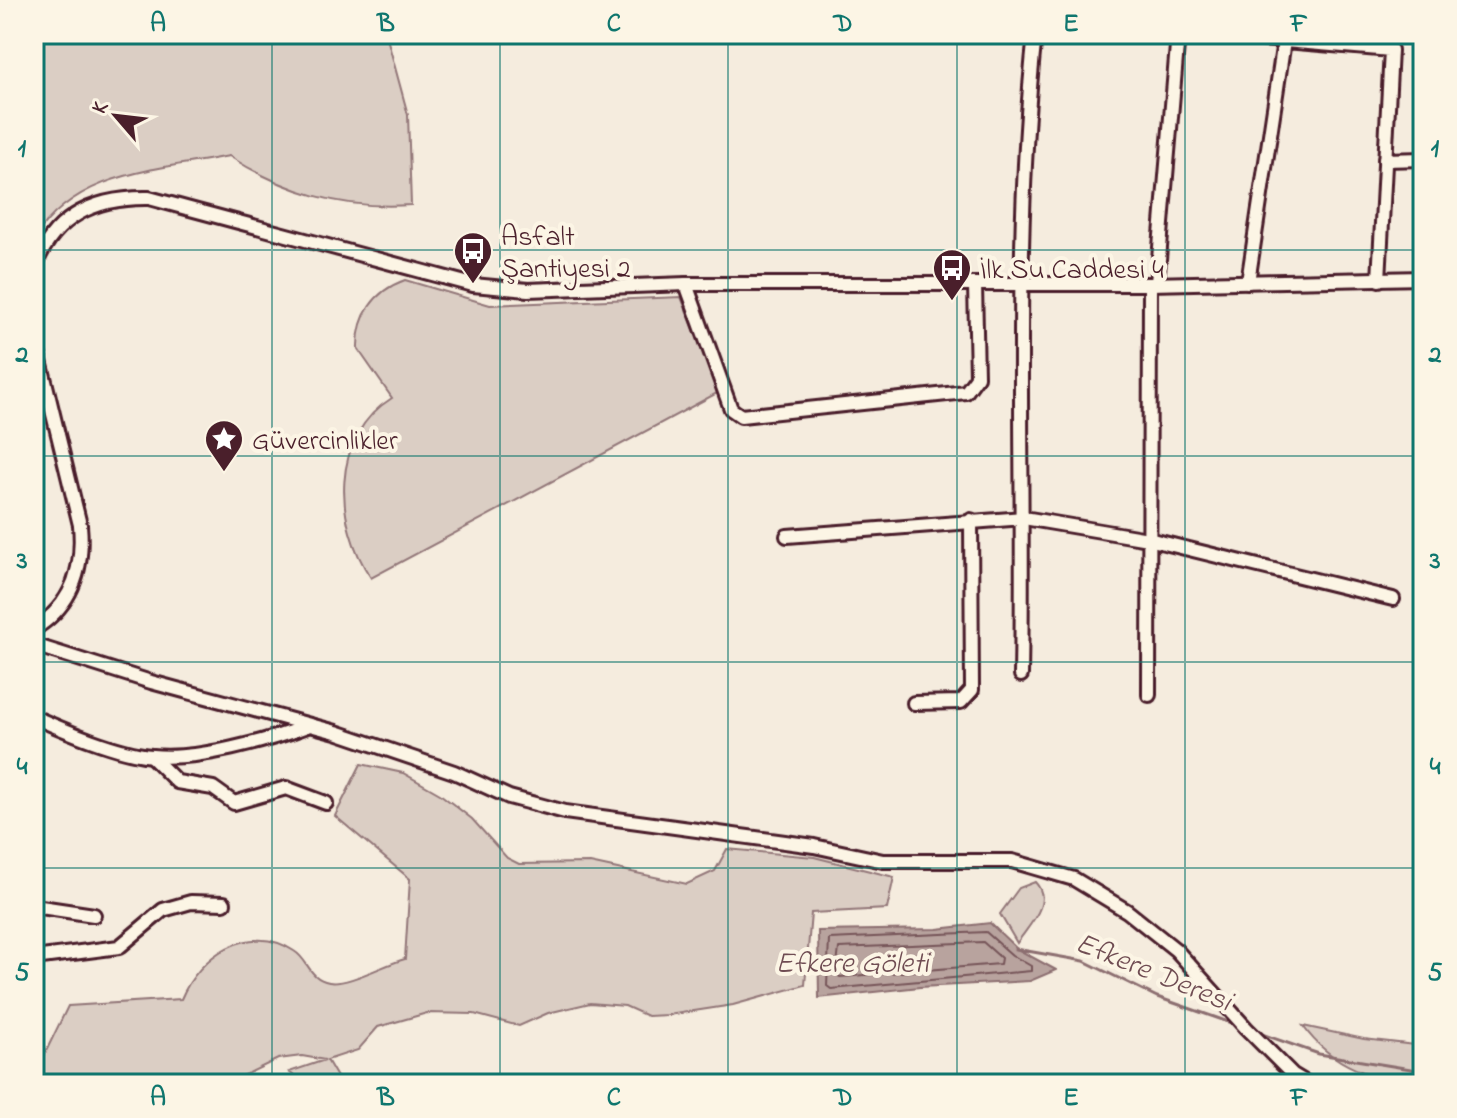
<svg xmlns="http://www.w3.org/2000/svg" width="1457" height="1118" viewBox="0 0 1457 1118" font-family="'Indie Flower',sans-serif">
<style>
.green{fill:#dbcec4;stroke:#927678;stroke-width:2}
.water{fill:#b8a39e;stroke:#8c6e70;stroke-width:2}
.lines{fill:none;stroke-linecap:round;stroke-linejoin:round}
.shore{stroke:#765459;stroke-width:2}
.stream{stroke:#8c6e70;stroke-width:3}
.minor-casing{stroke:#4a1f2b;stroke-width:18}
.minor{stroke:#fcf5e5;stroke-width:12}
.grid{fill:none;stroke:#0f766e;stroke-width:2;stroke-opacity:0.55}
.labels{text-anchor:middle;stroke-width:8;stroke-linejoin:round;paint-order:stroke}
.poi-label{font-size:28px;fill:#4a1f2b;stroke:#fcf5e5;text-anchor:start}
.water-label{font-size:30px;font-style:italic;fill:#704d53;stroke:#fcf5e5}
.neatline{fill:none;stroke:#0f766e;stroke-width:3}
.grid-label{font-size:26px;text-anchor:middle;font-weight:bold;fill:#0f766e}
</style>
<rect width="100%" height="100%" fill="#f5ecde"/>
<filter id="ink" filterUnits="userSpaceOnUse"><feTurbulence type="fractalNoise" baseFrequency=".0125" numOctaves="2"/><feDisplacementMap in="SourceGraphic" scale="16" xChannelSelector="R" yChannelSelector="G"/><feConvolveMatrix kernelMatrix="1 2 1 2 8 2 1 2 1" color-interpolation-filters="sRGB"/></filter>
<g filter="url(#ink)">
<g class="green">
<path d="M34,34h352l22,81 3,90c-68,5 -126,-13 -182,-49 -71,14 -153,15 -195,83z"/>
<path d="M405,280l85,25 191,-8 38,95 -348,186c-37,-55 -41,-142 21,-180l-34,-49c-1,-33 16,-58 47,-69z"/>
<path d="M361,764l42,9 37,21 32,25 35,39 12,6 71,-1 97,21 28,-13 12,-22 87,8 80,20 -7,32 -76,4 -6,72 -72,20 -65,10 -21,1 -22,-10 -35,-3 -42,10 -29,13 -45,-12 -47,-1 -49,14 -20,23 -31,10 14,24h-36l-16,-12 36,-12 -23,-4 -24,3 -52,25h-192v-8l34,-70 113,-7c18,-43 68,-78 113,-48 15,9 14,27 35,31 18,4 56,-18 76,-23l5,-80 -75,-63z"/>
<path d="M1035,882c19,20 -6,43 -18,61l-17,-29 19,-26z"/>
<path d="M1303,1026l61,13 59,7v38c-49,-4 -91,-17 -120,-58z"/>
</g>
<path class="water" d="M990,923l27,26 39,21 -26,11 -110,6 -101,11 -1,-67 119,-2z"/>
<g class="lines">
<g class="shore">
<path d="M986,932l26,23 19,11v5l-200,18 -4,-3 2,-47z"/>
<path d="M983,942l18,16 -1,6 -160,13 -4,-3 3,-26z"/>
</g>
<g class="stream">
<path d="M1016,949l68,12 73,36 80,28"/>
<path d="M1256,1032l63,22 104,17"/>
</g>
<g class="minor-casing">
<g id="minor">
<path d="M1203,34l188,16 -12,230"/>
<path d="M1385,160l38,-1"/>
<path d="M34,269c19,-53 61,-72 115,-71l324,87 55,5 158,-6h464l273,-6"/>
<path d="M1248,282l36,-241"/>
<path d="M1157,283l21,-249"/>
<path d="M686,284l45,125 10,7 225,-24 11,-15 -2,-92"/>
<path d="M34,336l46,189c4,43 -7,80 -46,104"/>
<path d="M787,536l237,-18 124,21 245,60"/>
<path d="M34,645l117,37 185,50 118,40 55,25 56,15 249,34 69,15h129l62,18 53,32 49,39 70,78 47,47 15,9"/>
<path d="M1021,675c4,-214 -9,-428 14,-641"/>
<path d="M1149,695l1,-411"/>
<path d="M914,703l47,-1 11,-12 -1,-170"/>
<path d="M34,717c32,14 83,36 118,39 44,5 116,-15 158,-31"/>
<path d="M151,756l26,26 36,6 21,15 52,-15 40,15"/>
<path d="M34,906l60,9"/>
<path d="M34,958l85,-11 44,-37 28,-8 33,1"/>
</g>
</g>
<use href="#minor" class="minor"/>
</g>
</g>
<path class="grid" d="M272,34v1050M500,34v1050M728,34v1050M957,34v1050M1185,34v1050M34,250h1389M34,456h1389M34,662h1389M34,868h1389"/>
<defs>
<g id="bus-pin" transform="scale(2)"><path d="M0 17L-7.5 6A9.5 9.5 0 1 1 7.5 6Z" fill="#4a1f2b" stroke="#fcf5e5"/><path d="M-5-6H5V4H4V6H2V4H-2V6H-4V4H-5ZM-3.5-4V0h7V-4ZM-3.5 1.2v1.5H-2V1.2ZM2 1.2v1.5H3.5V1.2Z" fill="#fff"/></g>
<g id="sight-pin" transform="scale(2)"><path d="M0 17L-7.5 6A9.5 9.5 0 1 1 7.5 6Z" fill="#4a1f2b" stroke="#fcf5e5"/><path d="M0-6L1.8-2.2L6-1.7L2.9 1.2L3.7 5.4L0 3.3L-3.7 5.4L-2.9 1.2L-6-1.7L-1.8-2.2Z" fill="#fff"/></g>
</defs>
<g fill-rule="evenodd">
<use href="#bus-pin" x="473" y="251"/>
<use href="#bus-pin" x="952" y="268"/>
<use href="#sight-pin" x="224" y="439"/>
</g>
<g class="labels">
<g class="poi-label">
<text x="501" y="245">Asfalt<tspan x="501" dy="32">Şantiyesi 2</tspan></text>
<text x="980" y="278">İlk Su Caddesi 4</text>
<text x="252" y="449">Güvercinlikler</text>
</g>
<g class="water-label">
<text x="852" y="972">Efkere Göleti</text>
<text transform="translate(1154 971) rotate(22)" y="10">Efkere Deresi</text>
</g>
</g>
<rect width="1457" height="1118" fill="none" stroke="#fcf5e5" stroke-width="88"/>
<g transform="translate(116 116) rotate(298)" stroke="#fcf5e5" stroke-width="6" paint-order="stroke">
<path d="M0-6L14 30L0 20L-14 30Z" fill="#4a1f2b"/>
<text y="-12" font-size="22" font-weight="bold" text-anchor="middle" fill="#4a1f2b">K</text>
</g>
<rect x="44" y="44" width="1369" height="1030" class="neatline"/>
<g class="grid-label">
<text x="158" y="31">A</text>
<text x="386" y="31">B</text>
<text x="614" y="31">C</text>
<text x="843" y="31">D</text>
<text x="1071" y="31">E</text>
<text x="1299" y="31">F</text>
<text x="22" y="156">1</text>
<text x="1435" y="156">1</text>
<text x="22" y="362">2</text>
<text x="1435" y="362">2</text>
<text x="22" y="568">3</text>
<text x="1435" y="568">3</text>
<text x="22" y="774">4</text>
<text x="1435" y="774">4</text>
<text x="22" y="980">5</text>
<text x="1435" y="980">5</text>
<text x="158" y="1105">A</text>
<text x="386" y="1105">B</text>
<text x="614" y="1105">C</text>
<text x="843" y="1105">D</text>
<text x="1071" y="1105">E</text>
<text x="1299" y="1105">F</text>
</g>
</svg>
